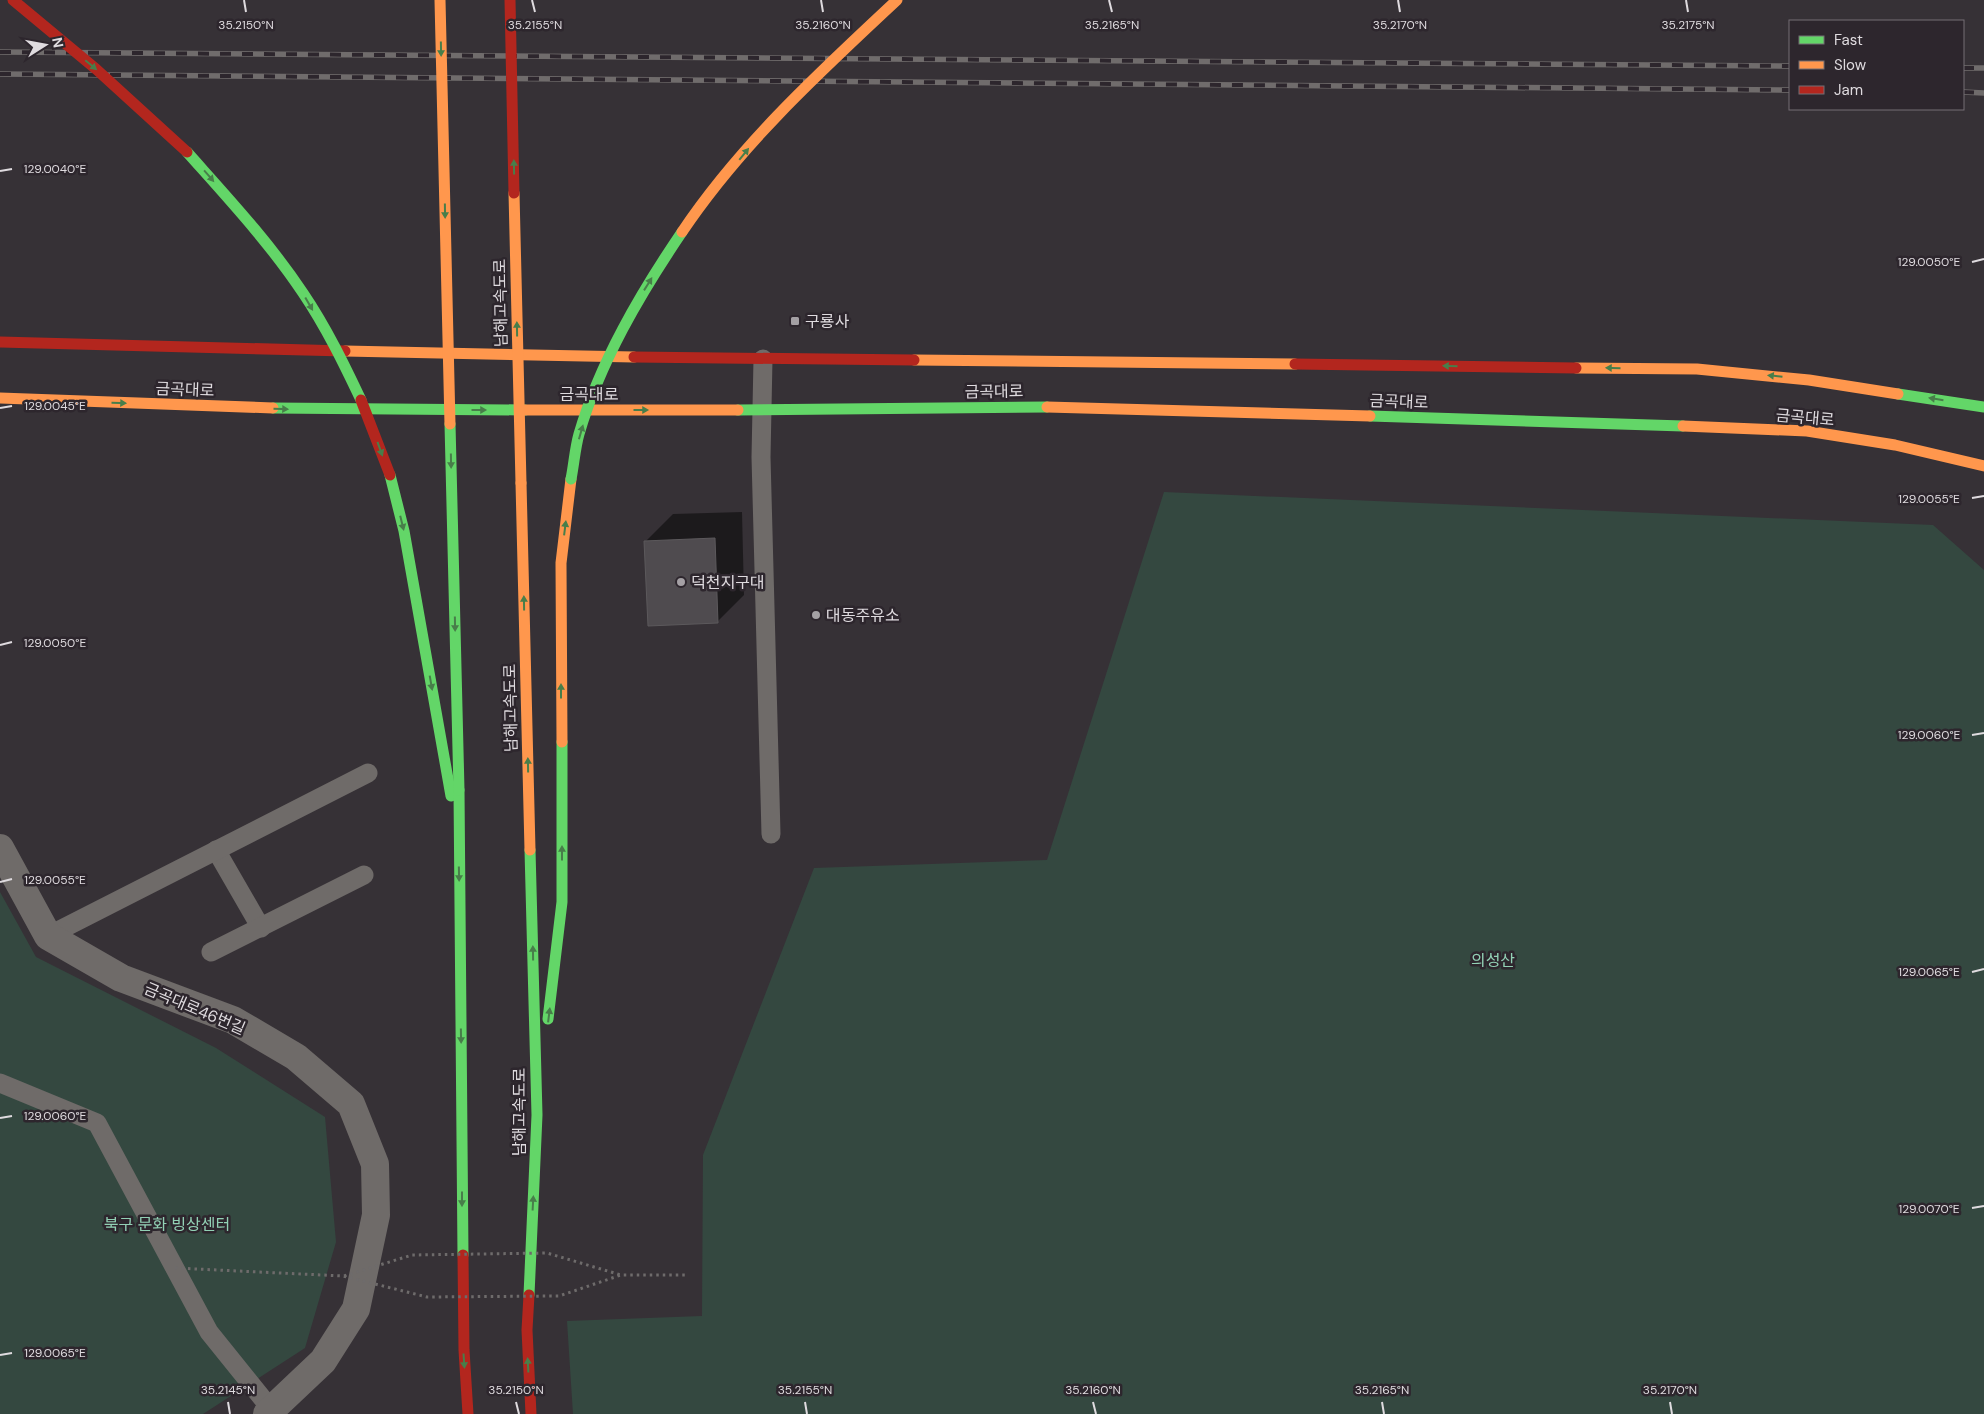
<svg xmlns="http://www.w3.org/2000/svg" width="1984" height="1414" viewBox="0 0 1984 1414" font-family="'DM Sans','Noto Sans KR',sans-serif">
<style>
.green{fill:#344840}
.shadow{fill:#0007}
.building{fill:#4f4b4f;stroke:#5c595c}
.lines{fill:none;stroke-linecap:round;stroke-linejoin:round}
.lane{stroke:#6f6b69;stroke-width:19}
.street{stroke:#6f6b69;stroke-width:28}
.fast{stroke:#63d668;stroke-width:11}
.slow{stroke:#ff974d;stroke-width:11}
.jam{stroke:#b3261e;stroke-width:11}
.rail-casing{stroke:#706c6c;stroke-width:5.5}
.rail{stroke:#2d262d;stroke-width:4;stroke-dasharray:11;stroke-linecap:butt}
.path-bridge{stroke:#6e6b6b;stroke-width:3;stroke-dasharray:2.5 4;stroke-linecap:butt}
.fast-bridge{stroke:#63d668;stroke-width:11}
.slow-bridge{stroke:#ff974d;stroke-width:11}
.jam-bridge{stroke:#b3261e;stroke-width:11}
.oneway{fill:#487e4a}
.ticks{fill:none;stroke:#dfdbdf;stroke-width:2}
.poi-dot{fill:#a4a0a4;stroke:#2d262d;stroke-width:2}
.labels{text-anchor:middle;stroke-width:5;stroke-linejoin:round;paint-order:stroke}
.street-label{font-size:16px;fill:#dfdbdf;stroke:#2d262d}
.poi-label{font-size:16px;fill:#dfdbdf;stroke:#2d262d;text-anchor:start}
.park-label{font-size:16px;fill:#92d1b5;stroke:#2d262d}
.ticks-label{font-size:12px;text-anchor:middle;fill:#dfdbdf;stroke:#2d262d;stroke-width:5;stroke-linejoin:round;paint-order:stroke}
</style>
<rect width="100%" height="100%" fill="#363136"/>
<g class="green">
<path d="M1164,492l769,33 51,45v844h-1411l-6,-93 135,-5 1,-161 111,-287 233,-8z"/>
<path d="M0,892l36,65 180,91 109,69 11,125 -31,106 -102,66h-203z"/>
</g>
<path class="shadow" d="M742,512l2,83 -27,27 -71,-81 27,-27z"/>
<path class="building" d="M715,538l3,85 -70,3 -4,-85z"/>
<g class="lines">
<g class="lane">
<path d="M763,359l-2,98 10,377"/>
<path d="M216,850l45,78"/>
<path d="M48,936l320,-163"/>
<path d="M211,952l153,-77"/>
<path d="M0,1083l97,40 112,209 62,77"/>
</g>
<path class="street" d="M0,848l48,88 73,42 112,42 63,37 55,47 24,60 1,51 -20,94 -33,52 -56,53"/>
<g class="fast">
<path d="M1898,394l86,13"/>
<path d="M273,408l252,2"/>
<path d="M738,410l309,-3"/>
<path d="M1370,416l313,10"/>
<path d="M390,475l14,56 47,265"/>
<path d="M459,790l4,465"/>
<path d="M548,1019l14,-117v-160"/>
<path d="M529,1295l8,-180 -7,-265"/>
</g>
<g class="slow">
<path d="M345,351l289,6"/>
<path d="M914,360l381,4"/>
<path d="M1576,368l121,1 112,11 89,14"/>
<path d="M0,398l273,10"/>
<path d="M1047,407l323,9"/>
<path d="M525,410h213"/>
<path d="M1683,426l124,5 88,14 89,21"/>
<path d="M521,483l9,367"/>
<path d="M562,742l-1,-179 10,-84"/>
</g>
<g class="jam">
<path d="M0,342l345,9"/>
<path d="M634,357l280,3"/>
<path d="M1295,364l281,4"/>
<path d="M463,1255l1,95 4,64"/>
<path d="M529,1295l-2,35 4,84"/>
</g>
<g class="rail-casing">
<g id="rail">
<path d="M0,52l1790,14"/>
<path d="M1963,68h21"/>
<path d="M0,74l1790,16"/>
<path d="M1963,92l21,1"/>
</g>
</g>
<use href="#rail" class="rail"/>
<g class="path-bridge">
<path d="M175,1268l168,8 84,21 132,-1 62,-21h67"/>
<path d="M344,1276l68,-21 135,-2 74,22"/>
</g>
<g class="fast-bridge">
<path d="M187,152c40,45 82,90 116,141 23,34 41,71 58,107"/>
<path d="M450,424l9,366"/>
<path d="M571,479c3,-15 4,-31 8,-45 21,-72 61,-140 103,-202"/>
</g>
<g class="slow-bridge">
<path d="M440,0l10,424"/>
<path d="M514,193l7,290"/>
<path d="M682,232c59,-88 138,-160 215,-232"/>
</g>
<g class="jam-bridge">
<path d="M13,0l83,69 91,83"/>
<path d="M510,0l4,193"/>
<path d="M361,400l29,75"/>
</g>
</g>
<defs><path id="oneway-solid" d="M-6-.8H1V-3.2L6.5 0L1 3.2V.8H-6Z" transform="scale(1.25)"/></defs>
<g class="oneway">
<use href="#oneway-solid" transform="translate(441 49) rotate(89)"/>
<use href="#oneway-solid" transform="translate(91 65) rotate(40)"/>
<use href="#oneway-solid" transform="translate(744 154) rotate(-51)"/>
<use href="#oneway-solid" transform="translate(514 167) rotate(-91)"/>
<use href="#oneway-solid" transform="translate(209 176) rotate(49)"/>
<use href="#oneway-solid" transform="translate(445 211) rotate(89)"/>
<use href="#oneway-solid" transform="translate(648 284) rotate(-58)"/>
<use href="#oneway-solid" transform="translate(309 304) rotate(60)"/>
<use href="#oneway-solid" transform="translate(517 329) rotate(-91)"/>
<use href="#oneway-solid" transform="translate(1450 366) rotate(-179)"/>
<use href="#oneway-solid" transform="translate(1613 368) rotate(-179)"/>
<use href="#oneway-solid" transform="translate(1775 376) rotate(-174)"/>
<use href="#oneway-solid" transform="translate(1936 399) rotate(-171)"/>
<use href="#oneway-solid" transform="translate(119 403) rotate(2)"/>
<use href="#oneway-solid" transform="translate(281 409) rotate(2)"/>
<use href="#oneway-solid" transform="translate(479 410)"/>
<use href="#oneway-solid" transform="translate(641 410)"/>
<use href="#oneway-solid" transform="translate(581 432) rotate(-74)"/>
<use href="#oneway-solid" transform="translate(380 449) rotate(70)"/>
<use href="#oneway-solid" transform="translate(451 461) rotate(89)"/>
<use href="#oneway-solid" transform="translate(402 523) rotate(76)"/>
<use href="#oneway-solid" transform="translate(565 528) rotate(-83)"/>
<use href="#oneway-solid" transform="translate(524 603) rotate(-91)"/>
<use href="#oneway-solid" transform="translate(455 624) rotate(89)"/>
<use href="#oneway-solid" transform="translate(431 683) rotate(80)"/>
<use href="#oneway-solid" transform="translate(561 691) rotate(-90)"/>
<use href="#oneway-solid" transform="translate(528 765) rotate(-91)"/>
<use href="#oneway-solid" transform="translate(562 853) rotate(-90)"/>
<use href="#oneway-solid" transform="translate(459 874) rotate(89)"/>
<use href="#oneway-solid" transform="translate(533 953) rotate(-91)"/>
<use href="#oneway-solid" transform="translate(549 1015) rotate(-83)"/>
<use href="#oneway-solid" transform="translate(461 1036) rotate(89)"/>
<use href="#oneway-solid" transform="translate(462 1199) rotate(90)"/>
<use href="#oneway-solid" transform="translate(533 1203) rotate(-87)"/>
<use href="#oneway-solid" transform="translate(464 1361) rotate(86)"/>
<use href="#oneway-solid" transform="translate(528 1365) rotate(-93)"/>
</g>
<path class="ticks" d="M244,0l2,12M532,0l3,12M821,0l2,12M1109,0l3,12M1398,0l2,12M1686,0l2,12M0,171l12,-2M1972,262l12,-3M0,408l12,-2M1972,498l12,-2M0,645l12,-3M1972,735l12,-2M0,882l12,-3M1972,972l12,-3M0,1118l12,-2M1972,1208l12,-2M0,1355l12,-2M228,1402l2,12M516,1402l3,12M805,1402l2,12M1093,1402l3,12M1382,1402l2,12M1670,1402l2,12"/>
<g class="poi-dot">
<rect x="790" y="316" width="10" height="10" rx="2.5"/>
<circle cx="681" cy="582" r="5"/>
<circle cx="816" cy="615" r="5"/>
</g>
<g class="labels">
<g class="street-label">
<text transform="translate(500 303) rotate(-91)" y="6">남해고속도로</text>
<text transform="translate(185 389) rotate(2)" y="6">금곡대로</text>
<text transform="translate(994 391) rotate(-1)" y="6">금곡대로</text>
<text x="589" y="400">금곡대로</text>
<text transform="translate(1399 401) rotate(2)" y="6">금곡대로</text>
<text transform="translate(1805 417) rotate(5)" y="6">금곡대로</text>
<text transform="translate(510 708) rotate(-91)" y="6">남해고속도로</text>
<text transform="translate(195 1008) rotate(23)" y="6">금곡대로46번길</text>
<text transform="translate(519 1112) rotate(-90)" y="6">남해고속도로</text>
</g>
<g class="poi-label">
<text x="805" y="327">구룡사</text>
<text x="691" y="588">덕천지구대</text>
<text x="826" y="621">대동주유소</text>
</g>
<g class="park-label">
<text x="1493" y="966">의성산</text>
<text x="167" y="1230">북구 문화 빙상센터</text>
</g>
</g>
<g class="ticks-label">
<text x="246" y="29">35.2150°N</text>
<text x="535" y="29">35.2155°N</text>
<text x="823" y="29">35.2160°N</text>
<text x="1112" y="29">35.2165°N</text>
<text x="1400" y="29">35.2170°N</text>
<text x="1688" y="29">35.2175°N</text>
<text x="55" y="173">129.0040°E</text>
<text x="1929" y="266">129.0050°E</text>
<text x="55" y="410">129.0045°E</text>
<text x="1929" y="503">129.0055°E</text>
<text x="55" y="647">129.0050°E</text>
<text x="1929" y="739">129.0060°E</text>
<text x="55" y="884">129.0055°E</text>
<text x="1929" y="976">129.0065°E</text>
<text x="55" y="1120">129.0060°E</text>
<text x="1929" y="1213">129.0070°E</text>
<text x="55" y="1357">129.0065°E</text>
<text x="228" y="1394">35.2145°N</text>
<text x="516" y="1394">35.2150°N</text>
<text x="805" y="1394">35.2155°N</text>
<text x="1093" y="1394">35.2160°N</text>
<text x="1382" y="1394">35.2165°N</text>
<text x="1670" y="1394">35.2170°N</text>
</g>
<rect x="1789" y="20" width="175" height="90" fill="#2d262d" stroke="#746e74"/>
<rect x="1799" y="36" width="25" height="8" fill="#63d668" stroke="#746e74"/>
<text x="1834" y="45" font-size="15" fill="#dfdbdf">Fast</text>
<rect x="1799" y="61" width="25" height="8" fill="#ff974d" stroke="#746e74"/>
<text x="1834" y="70" font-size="15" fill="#dfdbdf">Slow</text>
<rect x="1799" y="86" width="25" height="8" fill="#b3261e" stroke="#746e74"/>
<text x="1834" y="95" font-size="15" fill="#dfdbdf">Jam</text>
<g transform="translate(45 45) rotate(79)" stroke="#2d262d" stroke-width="4" paint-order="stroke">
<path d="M0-4L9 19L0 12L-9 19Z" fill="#dfdbdf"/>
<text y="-8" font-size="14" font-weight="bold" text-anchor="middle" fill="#dfdbdf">N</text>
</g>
</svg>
